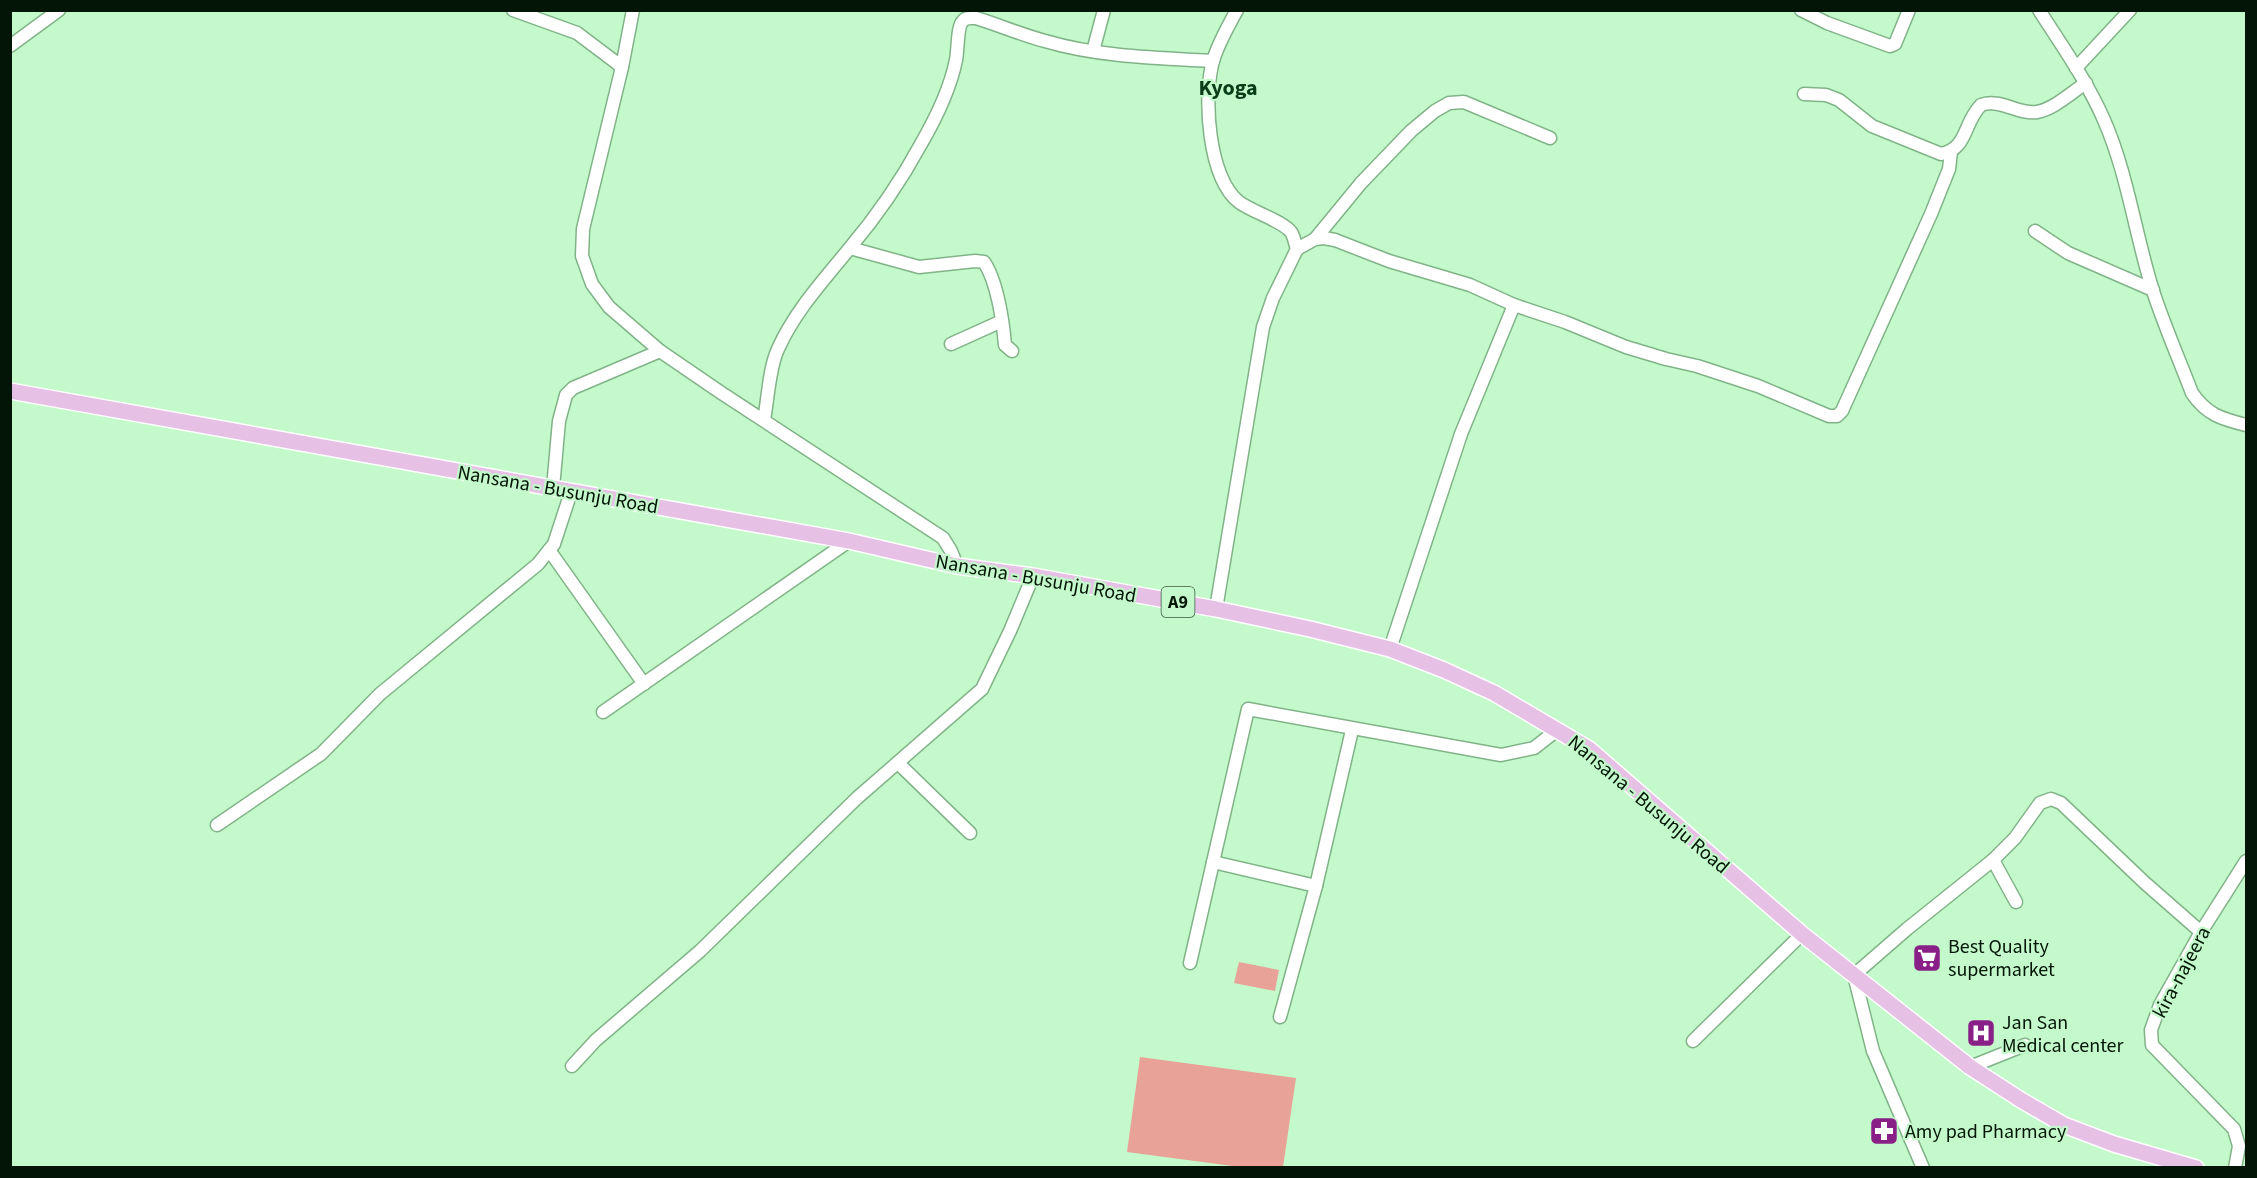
<svg xmlns="http://www.w3.org/2000/svg" width="2257" height="1178" viewBox="0 0 2257 1178" font-family="'Source Sans 3',sans-serif">
<style>
.green{fill:#e8a297}
.lines{fill:none;stroke-linecap:round;stroke-linejoin:round}
.minor-casing{stroke:#80b388;stroke-width:15}
.major-casing{stroke:#fff;stroke-width:18}
.minor{stroke:#fff;stroke-width:12}
.major{stroke:#e6c0e5;stroke-width:15}
.labels{text-anchor:middle;stroke-width:4.5;stroke-linejoin:round;paint-order:stroke}
.shield{fill:#c4facb;stroke:#3d5a41;stroke-width:1.5}
.shield-label{font-size:18px;font-weight:bold;fill:#031506}
.street-label{font-size:20px;fill:#031506;stroke:#c4facb}
.poi-label{font-size:20px;fill:#031506;stroke:#c4facb;text-anchor:start}
.quarter-label{font-size:22px;font-weight:bold;fill:#093e19;stroke:#c4facb}
</style>
<rect width="100%" height="100%" fill="#c4facb"/>
<g class="green">
<path d="M1239,962l40,8 -4,21 -41,-8z"/>
<path d="M1140,1057l156,21 -13,89h-43l-113,-15z"/>
</g>
<g class="lines">
<g class="minor-casing">
<g id="minor">
<path d="M513,10l64,23 45,34"/>
<path d="M633,10l-11,57 -39,162 -1,27 10,28 17,23 51,44 60,41 223,146 8,13 6,15"/>
<path d="M1801,10l26,13 63,23 5,-2 14,-34"/>
<path d="M2039,10c23,36 48,71 65,110 24,55 31,114 49,171 11,34 26,68 39,102 15,22 30,26 54,32"/>
<path d="M10,46l49,-36"/>
<path d="M1093,51l11,-41"/>
<path d="M2076,68l54,-58"/>
<path d="M1804,94l22,1 13,5 33,26 69,28c27,-5 22,-31 40,-49 20,-7 37,10 56,7 17,-3 35,-20 49,-29"/>
<path d="M2035,231l33,22 85,37"/>
<path d="M1315,239l46,-56 50,-52 24,-20 14,-8 15,-1 86,36"/>
<path d="M850,248l69,19 56,-6 9,1c13,19 19,59 21,83l7,6"/>
<path d="M1297,249l18,-10 9,-1 11,2 54,21 81,24 44,20 51,17 61,25 40,12 31,7 61,20 71,30h8l5,-5 89,-197 18,-45 2,-17"/>
<path d="M951,344l51,-23"/>
<path d="M764,420c4,-21 5,-52 14,-71 17,-38 45,-68 71,-100 27,-32 52,-68 72,-105 15,-26 29,-54 35,-84 2,-9 1,-34 7,-39 3,-4 8,-3 13,-3 23,7 46,17 69,23 54,16 113,17 168,20"/>
<path d="M553,488l6,-67 7,-26 7,-7 87,-37"/>
<path d="M549,550l95,134"/>
<path d="M1216,609l47,-282 10,-29 24,-49c-2,-5 -3,-13 -6,-17 -8,-11 -39,-20 -52,-30 -31,-24 -36,-106 -26,-141 5,-17 15,-35 24,-51"/>
<path d="M1390,649l71,-215 53,-129"/>
<path d="M603,712l246,-171"/>
<path d="M898,763l72,70"/>
<path d="M217,825l104,-71 59,-60 158,-130 16,-20 17,-52"/>
<path d="M1993,860l23,42"/>
<path d="M1213,862l103,24"/>
<path d="M1190,963l58,-254 253,46 33,-7 23,-18"/>
<path d="M1280,1017l36,-131 36,-156"/>
<path d="M1693,1041l109,-107"/>
<path d="M572,1066l24,-26 104,-89 157,-153 125,-109 28,-58 23,-55"/>
<path d="M1970,1067l55,-22"/>
<path d="M1923,1168l-50,-117 -19,-76 53,-46 86,-69 22,-22 25,-35 11,-4 10,4 84,80 56,49"/>
<path d="M2235,1168l4,-22 -5,-17 -82,-84 -1,-15 9,-25 41,-73 45,-71"/>
</g>
</g>
<g class="major-casing">
<path id="major" d="M10,391l839,150 108,25 76,10 183,33 94,20 80,20 54,21 50,23 95,56 213,185 168,133 51,33 43,25 50,19 82,24"/>
</g>
<use href="#minor" class="minor"/>
<use href="#major" class="major"/>
</g>
<defs>
<g id="supermarket-square" transform="scale(1.5)"><rect x="-9" y="-9" width="18" height="18" rx="4" fill="#882087" stroke="#c4facb"/><path d="M-6-5.5h2.5l.6 2H6L4.5 2H-2.5L-4.4-4H-6ZM-1.5 3.2a1.3 1.3 0 1 0 .1 0ZM3 3.2a1.3 1.3 0 1 0 .1 0Z" fill="#fff"/></g>
<g id="hospital-square" transform="scale(1.5)"><rect x="-9" y="-9" width="18" height="18" rx="4" fill="#882087" stroke="#c4facb"/><path d="M-5-5h3v3.5h4V-5h3V5h-3V1.5h-4V5h-3Z" fill="#fff"/></g>
<g id="pharmacy-square" transform="scale(1.5)"><rect x="-9" y="-9" width="18" height="18" rx="4" fill="#882087" stroke="#c4facb"/><path d="M-2-6h4v4h4v4h-4v4h-4v-4h-4v-4h4Z" fill="#fff"/></g>
</defs>
<g fill-rule="evenodd">
<use href="#supermarket-square" x="1927" y="958"/>
<use href="#hospital-square" x="1981" y="1033"/>
<use href="#pharmacy-square" x="1884" y="1131"/>
</g>
<g class="labels">
<rect class="shield" x="1161.5" y="587" width="33" height="30" rx="4.5"/>
<g class="shield-label">
<text x="1178" y="608">A9</text>
</g>
<g class="street-label">
<text transform="translate(558 489) rotate(10)" y="7">Nansana - Busunju Road</text>
<text transform="translate(1036 578) rotate(10)" y="7">Nansana - Busunju Road</text>
<text transform="translate(1649 804) rotate(40)" y="7">Nansana - Busunju Road</text>
<text transform="translate(2181 972) rotate(-62)" y="7">kira-najeera</text>
</g>
<g class="poi-label">
<text x="1948" y="953">Best Quality<tspan x="1948" dy="23">supermarket</tspan></text>
<text x="2002" y="1029">Jan San<tspan x="2002" dy="23">Medical center</tspan></text>
<text x="1905" y="1138">Amy pad Pharmacy</text>
</g>
<g class="quarter-label">
<text x="1228" y="95">Kyoga</text>
</g>
</g>
<rect width="2257" height="1178" fill="none" stroke="#031506" stroke-width="24"/>
</svg>
